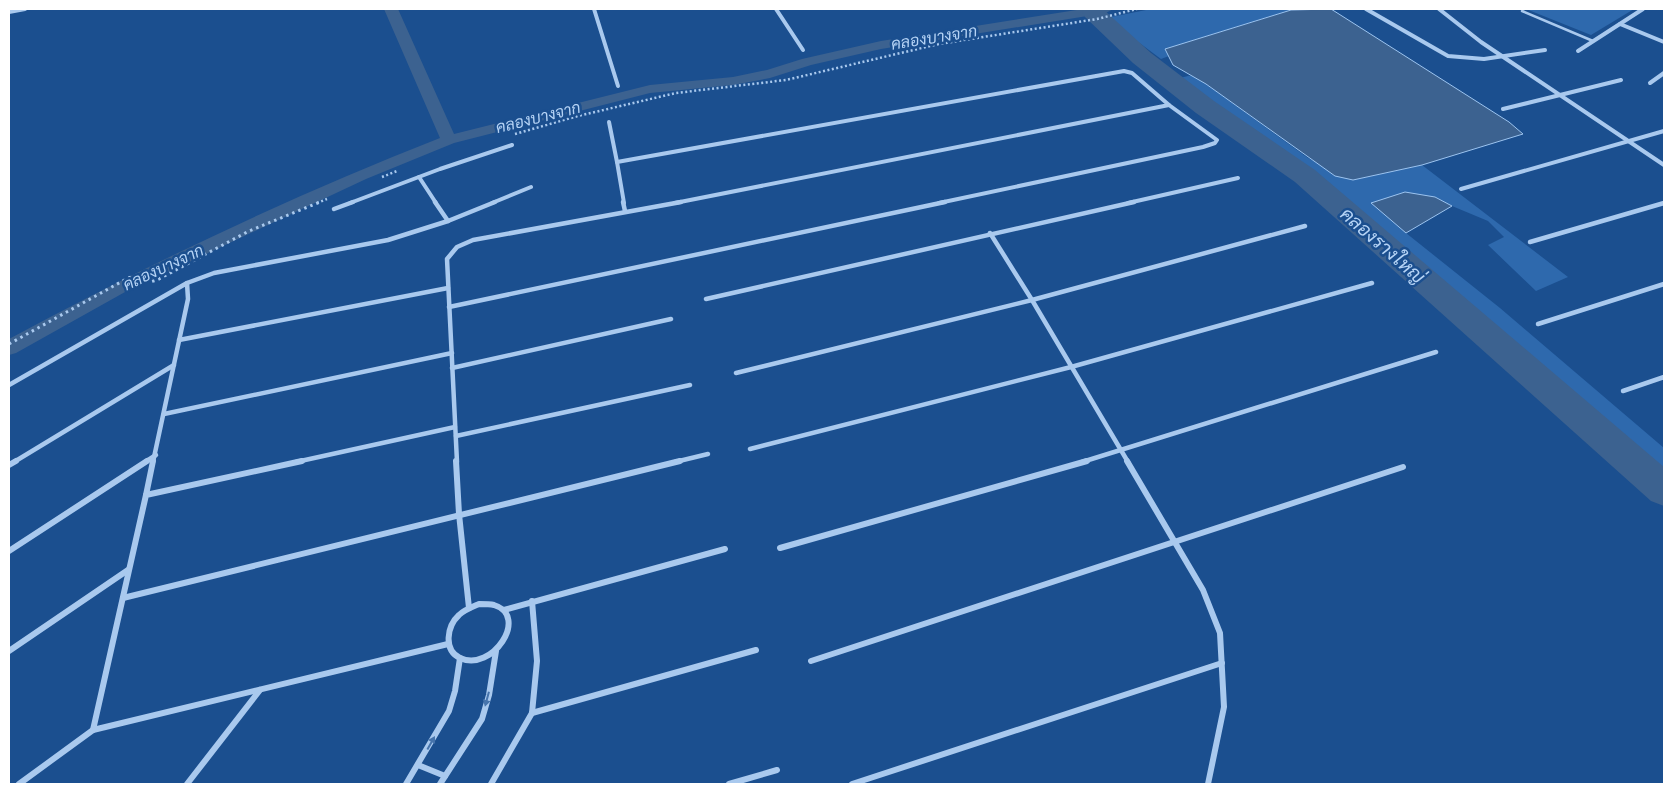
<svg xmlns="http://www.w3.org/2000/svg" width="1673" height="793" viewBox="0 0 1673 793" font-family="'Sofia Sans Condensed',Sarabun,sans-serif">
<style>
.green{fill:#2e69ad}
.water{fill:#3c6290;stroke:#9cc4f0}
.lines{fill:none;stroke-linecap:round;stroke-linejoin:round}
.canal{fill:#3c6290;fill-rule:evenodd}
.river{fill:#3c6290;fill-rule:evenodd}
.path-far1{stroke:#a9c9ee;stroke-width:2.5;stroke-dasharray:2 2.5;stroke-linecap:butt}
.path{stroke:#a9c9ee;stroke-width:3;stroke-dasharray:2.5 4;stroke-linecap:butt}
.service{stroke:#a9c9ee;stroke-width:2.5}
.minor-far2{stroke:#a9c9ee;stroke-width:4}
.minor-far1{stroke:#a9c9ee;stroke-width:4.5}
.minor{stroke:#a9c9ee;stroke-width:6}
.oneway{fill:#4674ac}
.labels{text-anchor:middle;stroke-width:5;stroke-linejoin:round;paint-order:stroke}
.far-water-label{font-size:16px;font-style:italic;fill:#b5d3f5;stroke:#1b4f8f}
.water-label{font-size:19px;font-style:italic;fill:#b5d3f5;stroke:#1b4f8f}
</style>
<rect width="100%" height="100%" fill="#1b4f8f"/>
<g class="green">
<path d="M1151,9h164l-25,1 -125,39 4,7 -8,3 -51,-38 1,-4z"/>
<path d="M1526,9h108l-43,26z"/>
<path d="M1192,75l14,9 102,74 45,22 69,-15 146,112 -32,14 -48,-46 16,-8 -16,-16 -36,-15 -17,-9 -29,36 94,75 164,140v27l-278,-240 -97,-76 -46,-31 -43,-36 -24,-13z"/>
</g>
<g class="water">
<path d="M1331,9l178,113 14,12 -101,31 -69,15 -18,-4 -129,-92 -33,-19 -8,-16 126,-39z"/>
<path d="M1405,192l30,5 17,9 -46,27 -35,-30z"/>
</g>
<g class="lines">
<path class="canal" d="M384,9h14l56,125 196,-49 83,-8 34,-7 35,-11 79,-18 202,-32h30l-7,4 -225,36 -70,16 -41,13 -37,7 -83,8 -196,50 -88,36 -241,113 -109,61 -7,2v-16c140,-75 283,-143 431,-201z"/>
<path class="river" d="M1084,9h19l48,44 63,48 101,69 349,297v39l-13,-5 -356,-319 -99,-69 -63,-50 -48,-46 -3,-5z"/>
<g class="path-far1">
<path d="M515,134l63,-18 98,-23 110,-13 153,-36 158,-25 40,-10"/>
<path d="M382,177l15,-6"/>
<path d="M317,203l10,-4"/>
</g>
<path class="path" d="M9,344l119,-66 9,-3 13,7 7,-2 92,-49 71,-29"/>
<path class="service" d="M1522,11l71,30"/>
<g class="minor-far2">
<path d="M594,9l24,77"/>
<path d="M776,9l27,41"/>
<path d="M1366,9l82,47 36,3 61,-9"/>
<path d="M1439,9l42,33 183,123"/>
<path d="M9,12l16,-3"/>
<path d="M1620,24l44,18"/>
<path d="M1578,51l65,-42"/>
<path d="M1650,83l14,-10"/>
<path d="M1503,109l118,-29"/>
<path d="M609,122l8,40"/>
<path d="M419,177l17,26"/>
<path d="M1461,189l203,-58"/>
<path d="M350,203l90,-34 72,-24"/>
<path d="M492,203l39,-16"/>
<path d="M624,203l-7,-41 507,-91 8,2 37,32 48,35 -2,3 -12,4 -264,56"/>
<path d="M675,203l494,-98"/>
<path d="M1128,203l110,-25"/>
</g>
<g class="minor-far1">
<path d="M623,202l2,9"/>
<path d="M334,209l19,-7"/>
<path d="M448,221l47,-19"/>
<path d="M990,233l42,67 96,162"/>
<path d="M1530,242l134,-39"/>
<path d="M187,283l27,-10 174,-33 60,-19 -13,-19"/>
<path d="M706,299l428,-97"/>
<path d="M449,307l496,-105"/>
<path d="M1538,324l126,-40"/>
<path d="M179,340l269,-52"/>
<path d="M452,368l219,-49"/>
<path d="M736,373l296,-73 273,-74"/>
<path d="M9,385l178,-102 1,16 -35,163"/>
<path d="M1623,391l41,-14"/>
<path d="M164,414l288,-61"/>
<path d="M456,436l234,-51"/>
<path d="M750,449l321,-82 301,-84"/>
<path d="M14,462l160,-97"/>
<path d="M145,462l11,-7"/>
<path d="M296,462l159,-35"/>
<path d="M457,462l-10,-203 10,-12 16,-7 208,-38"/>
<path d="M675,462l33,-8"/>
<path d="M1082,462l354,-110"/>
</g>
<g class="minor">
<path d="M302,461l-156,34 -53,235 355,-86"/>
<path d="M456,461l3,53 10,94"/>
<path d="M1127,461l76,129 17,43 4,74 -16,77"/>
<path d="M9,465l7,-4"/>
<path d="M146,495l7,-34"/>
<path d="M780,548l307,-87"/>
<path d="M9,551l138,-90"/>
<path d="M123,598l557,-137"/>
<path d="M479,604c5,0 11,0 15,1 36,11 -2,68 -34,53 -17,-8 -13,-32 -1,-43 5,-5 13,-8 20,-11z"/>
<path d="M504,610l221,-61"/>
<path d="M9,651l119,-81"/>
<path d="M811,661l592,-194"/>
<path d="M532,713l224,-63"/>
<path d="M418,765l27,11"/>
<path d="M19,784l74,-54"/>
<path d="M187,784l73,-94"/>
<path d="M406,784l43,-73 6,-20 5,-33"/>
<path d="M440,784l42,-65 7,-24 7,-44"/>
<path d="M491,784l41,-71 5,-52 -5,-60"/>
<path d="M729,784l48,-14"/>
<path d="M852,784l370,-121"/>
</g>
</g>
<defs><path id="oneway-solid" d="M-6-.8H1V-3.2L6.5 0L1 3.2V.8H-6Z" transform="scale(1.25)"/></defs>
<g class="oneway">
<use href="#oneway-solid" transform="translate(487 699) rotate(105)"/>
<use href="#oneway-solid" transform="translate(431 743) rotate(-61)"/>
</g>
<g class="labels">
<g class="far-water-label">
<text transform="translate(934 37) rotate(-9)" y="6">คลองบางจาก</text>
<text transform="translate(538 117) rotate(-14)" y="6">คลองบางจาก</text>
<text transform="translate(163 267) rotate(-25)" y="6">คลองบางจาก</text>
</g>
<g class="water-label">
<text transform="translate(1383 245) rotate(41)" y="7">คลองรางใหญ่</text>
</g>
</g>
<rect width="1673" height="793" fill="none" stroke="#ffffff" stroke-width="20"/>
</svg>
